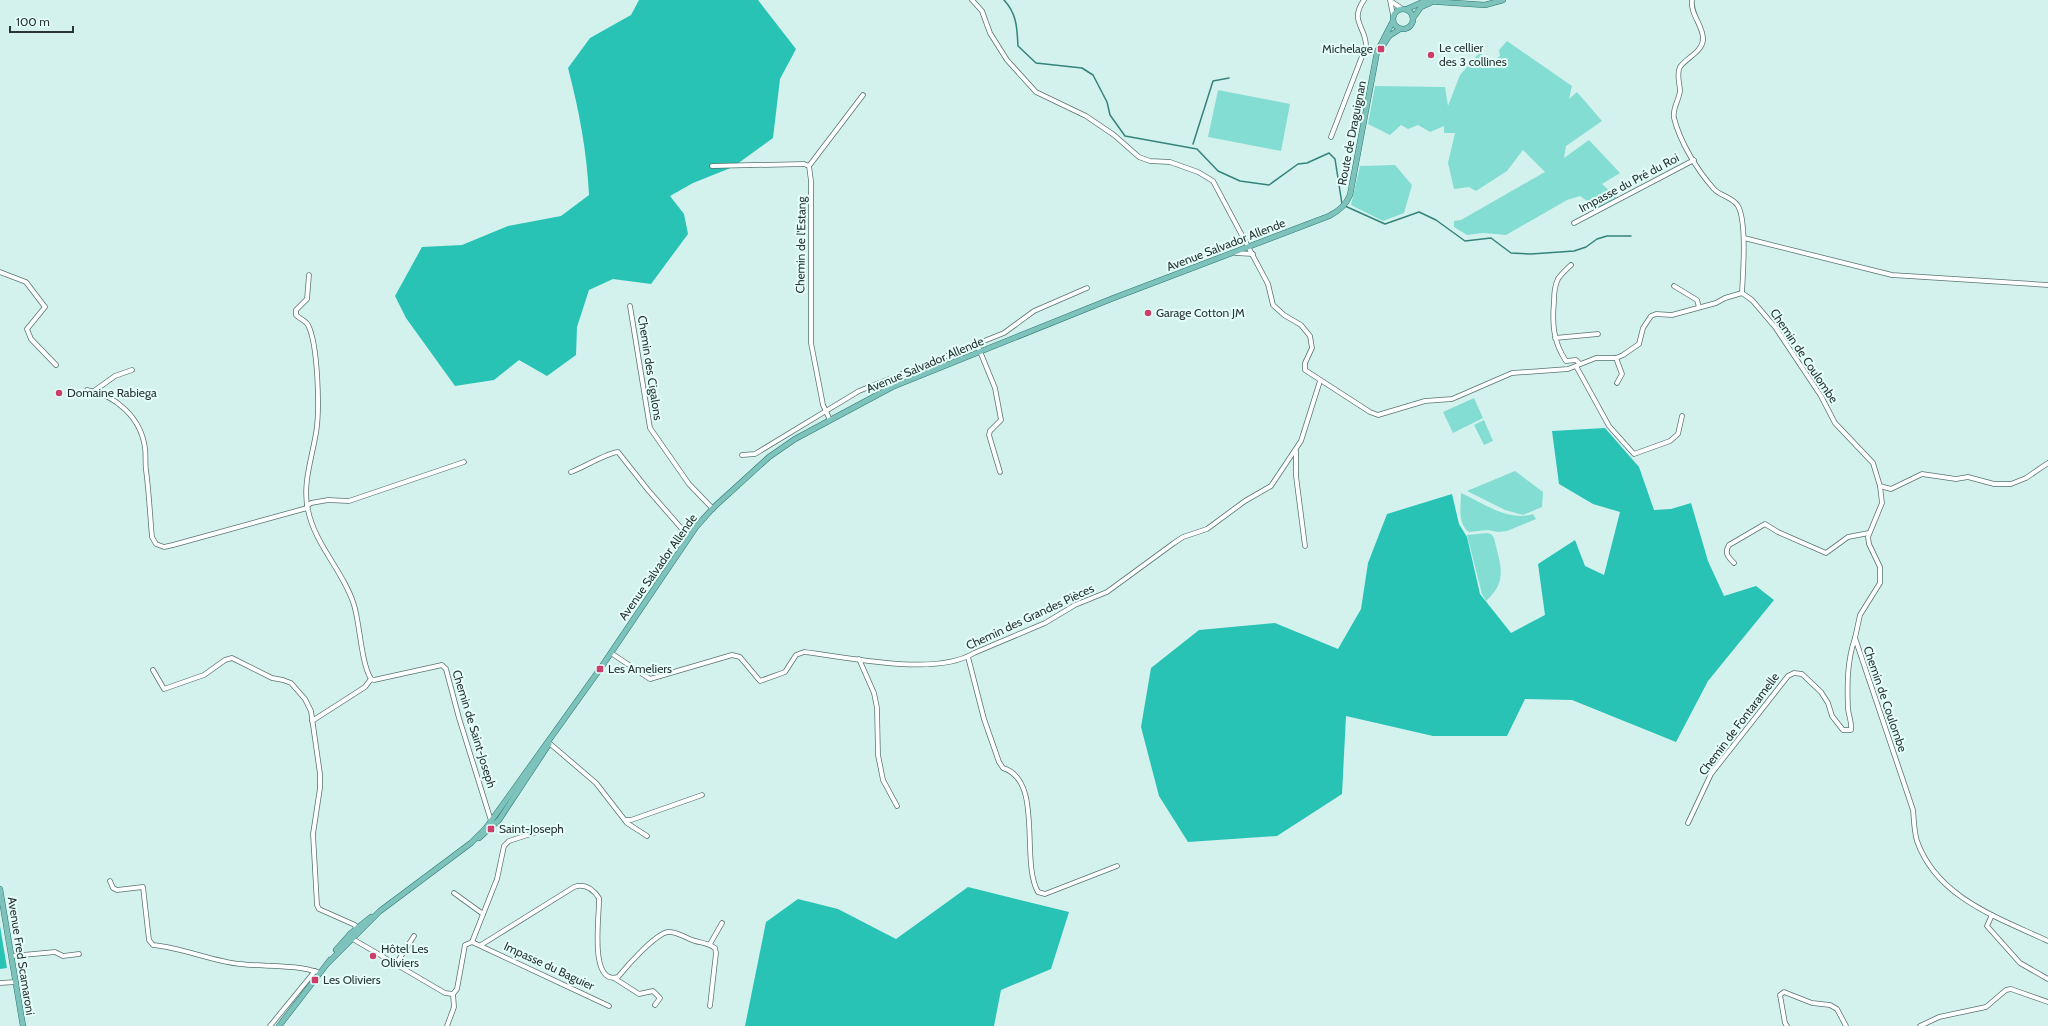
<svg xmlns="http://www.w3.org/2000/svg" width="2048" height="1026" viewBox="0 0 2048 1026" font-family="Cabin,sans-serif">
<style>
.green{fill:#84ddd2}
.forest{fill:#28c3b5}
.lines{fill:none;stroke-linecap:round;stroke-linejoin:round}
.stream{stroke:#34837b;stroke-width:1.5}
.minor-casing{stroke:#587470;stroke-width:5.5}
.major-casing{stroke:#297770;stroke-width:6}
.minor{stroke:#fff;stroke-width:4}
.major{stroke:#7ec2bc;stroke-width:5}
.poi-dot{fill:#cb3e6a;stroke:#e5fefa;stroke-width:1.5}
.labels{text-anchor:middle;stroke-width:4;stroke-linejoin:round;paint-order:stroke}
.poi-label{font-size:12px;fill:#2a3635;stroke:#e5fefa;text-anchor:start}
.street-label{font-size:12px;fill:#2a3635;stroke:#e5fefa}
</style>
<rect width="100%" height="100%" fill="#d3f2ee"/>
<g class="green">
<path d="M1507,41l65,45 -3,13 8,-7 25,29 -36,25 -2,12 25,-18 31,33 -18,11 15,14 -20,10 -17,-12 -13,4 -61,35 -23,-2 -16,2 -13,-8v-6l7,-1 84,-48 -22,-22 -16,21 -31,20 -7,-4 -15,2 -6,-26 7,-30h-11v-7l-14,6 -12,-7 -10,4 -7,-4 -11,10 -22,-11 7,-38 70,1 3,19 12,-31 21,-24 4,16 15,-11 -1,-6z"/>
<path d="M1218,90l72,14 -9,47 -73,-14z"/>
<path d="M1395,165l17,20 -8,28 -21,8 -32,-16 9,-39z"/>
<path d="M1474,398l9,20 -30,15 -10,-21z"/>
<path d="M1484,420l9,21 -9,4 -10,-20z"/>
<path d="M1515,471l28,21 -1,15 -19,8 -18,-5 -38,-19z"/>
<path d="M1461,493c22,10 48,29 72,21l3,5 -29,12 -9,1 -10,-2 -19,2c-12,-9 -8,-25 -8,-39z"/>
<path d="M1487,533l4,1 3,4c6,26 15,43 -8,63l-4,-7 -15,-59z"/>
</g>
<g class="forest">
<path d="M639,0h119l38,49 -16,30 -7,59 -40,29 -40,16 -23,13 14,18 4,20 -37,50 -38,-5 -24,11 -12,37 -1,28 -29,21 -28,-16 -25,20 -39,6 -49,-68 -11,-22 27,-49 40,-2 46,-19 53,-10 28,-21c-2,-43 -10,-85 -21,-127l22,-30 41,-23z"/>
<path d="M1605,428l34,39 15,43 17,-1 20,-6 17,58 16,35 32,-10 18,14 -66,81 -32,61 -104,-42 -47,-1 -18,37h-74l-87,-20 -4,78 -65,42 -89,6 -29,-46 -18,-69 10,-59 48,-38 76,-7 63,26 23,-40 7,-46 19,-49 65,-20 7,30 8,13 13,57 31,39 34,-18 -7,-51 37,-24 10,26 19,9 16,-63 -27,-8 -34,-20 -7,-53z"/>
<path d="M968,887l101,25 -18,57 -50,21 -7,36h-249l21,-104 32,-23 40,10 58,30z"/>
<path d="M0,926l7,42 -7,1z"/>
</g>
<g class="lines">
<g class="stream">
<path d="M1004,0c13,14 13,28 14,46l18,17 46,5 11,7 14,27 3,13 15,21 72,13 21,22 22,10 29,4 29,-21 9,-1 22,-10 6,6 7,45"/>
<path d="M1193,144l20,-63 16,-3"/>
<path d="M1345,206l40,18 34,-12 17,8 29,21 26,-3 20,15 20,1 43,-3 12,-4 11,-8 10,-3h24"/>
</g>
<g class="minor-casing">
<g id="minor">
<path d="M972,0l10,11 8,22 17,27 29,32 50,24 28,19 25,22 11,4 20,1 28,10 15,9 55,103 5,21 11,10 17,10 9,11 2,12 -7,15v7l65,42 8,3 47,-14 27,-2 60,-26 56,-4 28,-11h20l7,-3 16,-11 4,-16 8,-12 5,-2 16,1 44,-12 9,-5 17,-5 10,7 23,27 46,69 14,27 38,40 7,23 2,17 -14,34 1,7 11,23v16l-20,32 -5,23 58,172c1,10 1,21 4,31 20,57 82,77 131,100"/>
<path d="M1390,0l3,15"/>
<path d="M1692,0c-2,15 12,26 11,40 -1,12 -17,18 -23,27 -4,7 0,17 0,24 -1,9 -8,18 -6,27 6,24 23,52 40,71 6,7 19,8 24,17 9,16 5,67 4,87"/>
<path d="M1392,2l9,6"/>
<path d="M1331,137l35,-91c0,-19 -17,-25 -2,-46"/>
<path d="M712,166l92,-2 5,2 2,15v162l12,62 7,15"/>
<path d="M809,166l54,-71"/>
<path d="M1574,223l120,-63"/>
<path d="M1744,238l148,37 156,10"/>
<path d="M1236,253l17,1"/>
<path d="M1571,265c-4,4 -10,9 -13,14 -3,6 -4,15 -4,22 -2,22 -1,41 12,60l10,-1 4,4"/>
<path d="M0,272l26,10 19,25 -18,22 4,10 25,26"/>
<path d="M309,275l-2,24 -11,11v5c4,4 10,6 12,10 10,19 12,85 8,108 -4,25 -14,52 -8,77 7,35 36,62 46,95 6,19 7,58 17,74l3,1 68,-15 4,4 13,49 33,106"/>
<path d="M1674,286l23,14 2,7"/>
<path d="M630,306l20,122 39,56 24,25"/>
<path d="M1555,338l43,-4"/>
<path d="M977,344l18,44 6,32 -11,11 -1,4 11,37"/>
<path d="M1616,358l6,16 -5,9"/>
<path d="M1576,366l33,60 25,28 36,-13 8,-7 4,-18"/>
<path d="M87,390c29,5 54,28 58,58 1,7 0,15 1,22 3,22 4,45 6,67l4,7 8,3 9,-2 134,-37"/>
<path d="M94,391l21,-15 17,-6"/>
<path d="M1296,451v25l9,70"/>
<path d="M742,455l13,-1 104,-63 145,-58 30,-22 53,-23"/>
<path d="M571,472c11,-4 38,-20 47,-20l30,38 41,47"/>
<path d="M1880,486l11,3 31,-15 34,5 12,-2 26,7h17l15,-6 22,-15"/>
<path d="M307,506l4,-3 17,-3 21,1 115,-39"/>
<path d="M1734,563c-6,-6 -10,-10 -5,-18l36,-21 13,8 48,21 22,-16 21,-4"/>
<path d="M611,653l39,26 82,-24 8,2 20,24 25,-9 11,-17 8,-3c45,5 131,25 170,1l71,-30 30,-18 32,-13 67,-49 9,-6 24,-8 38,-28 26,-15 30,-45 19,-60"/>
<path d="M968,657l16,62 15,43 4,6c41,12 17,93 35,124l7,2 72,-28"/>
<path d="M859,659l15,34 3,15 1,47 5,25 14,26"/>
<path d="M153,670l11,19 40,-14 21,-15 7,-2 40,20 11,2 8,3 14,16 6,12 9,63v14l-7,46 4,71 2,4 36,16 1,5"/>
<path d="M312,721l53,-34 6,-8"/>
<path d="M548,742l48,41 31,40 20,13"/>
<path d="M625,820h6l71,-25"/>
<path d="M1688,823l23,-49 77,-98 6,-3 8,1 19,18 7,11 4,13 11,14h8c1,-8 -2,-13 -3,-21 -1,-24 -1,-48 7,-71"/>
<path d="M110,881l3,7 4,2 26,-3 6,53 4,5c31,3 58,16 87,19 26,3 56,0 80,9"/>
<path d="M454,893l29,21"/>
<path d="M1992,915l-5,11 33,37 28,16"/>
<path d="M351,938l94,55 8,1"/>
<path d="M472,942l25,-63 7,-33 5,-5 34,-11"/>
<path d="M710,944l12,-21"/>
<path d="M481,945l93,-58c11,-4 19,2 25,11 1,14 -11,88 19,79 9,-11 37,-43 50,-45 9,-1 19,7 27,9 7,2 13,2 20,7l1,5 -6,53"/>
<path d="M12,956l43,-4 8,4 16,-2"/>
<path d="M396,964l18,-28"/>
<path d="M614,978l25,16 14,-3 7,7 -5,7"/>
<path d="M0,983l16,-1"/>
<path d="M453,994l4,-5 8,-44 7,-3 137,64"/>
<path d="M270,1026l45,-55"/>
<path d="M447,1026l7,-19 -1,-13"/>
<path d="M1787,1026l-2,-3 -5,-28 4,-3 28,11 18,2 7,4 9,17"/>
<path d="M1920,1026l19,-9 47,-10 20,-17 5,-1 37,13"/>
</g>
</g>
<g class="major-casing">
<g id="major">
<circle cx="1403" cy="19" r="10"/>
<path d="M1407,9l18,-8 60,4 18,-5"/>
<path d="M1413,18l8,-11 9,-4"/>
<path d="M1381,49l8,-13 11,-7"/>
<path d="M479,838l20,-18 50,-76"/>
<path d="M0,889l23,137"/>
<path d="M336,950l15,-17 20,-16"/>
<path d="M328,963l52,-52 91,-68 15,-15 114,-159 96,-142 17,-19 56,-51 26,-18 97,-52 219,-88 218,-83c10,-5 17,-11 21,-21l27,-143 16,-31"/>
<path d="M279,1026l51,-66"/>
</g>
</g>
<use href="#minor" class="minor"/>
<use href="#major" class="major"/>
</g>
<g class="poi-dot">
<rect x="1377" y="45" width="8" height="8" rx="2"/>
<circle cx="1431" cy="55" r="4"/>
<circle cx="1148" cy="313" r="4"/>
<circle cx="59" cy="393" r="4"/>
<rect x="596" y="665" width="8" height="8" rx="2"/>
<rect x="487" y="825" width="8" height="8" rx="2"/>
<circle cx="373" cy="956" r="4"/>
<rect x="311" y="976" width="8" height="8" rx="2"/>
</g>
<g class="labels">
<g class="poi-label">
<text x="1439" y="52">Le cellier<tspan x="1439" dy="14">des 3 collines</tspan></text>
<text x="1373" y="53" text-anchor="end">Michelage</text>
<text x="1156" y="317">Garage Cotton JM</text>
<text x="67" y="397">Domaine Rabiega</text>
<text x="608" y="673">Les Ameliers</text>
<text x="499" y="833">Saint-Joseph</text>
<text x="381" y="953">Hôtel Les<tspan x="381" dy="14">Oliviers</tspan></text>
<text x="323" y="984">Les Oliviers</text>
</g>
<g class="street-label">
<text transform="translate(1352 133) rotate(-79)" y="4">Route de Draguignan</text>
<text transform="translate(1629 183) rotate(-28)" y="4">Impasse du Pré du Roi</text>
<text transform="translate(801 245) rotate(-89)" y="4">Chemin de l'Estang</text>
<text transform="translate(1226 245) rotate(-21)" y="4">Avenue Salvador Allende</text>
<text transform="translate(1804 356) rotate(56)" y="4">Chemin de Coulombe</text>
<text transform="translate(925 365) rotate(-23)" y="4">Avenue Salvador Allende</text>
<text transform="translate(650 368) rotate(81)" y="4">Chemin des Cigalons</text>
<text transform="translate(658 567) rotate(-55)" y="4">Avenue Salvador Allende</text>
<text transform="translate(1030 617) rotate(-25)" y="4">Chemin des Grandes Pièces</text>
<text transform="translate(1885 699) rotate(71)" y="4">Chemin de Coulombe</text>
<text transform="translate(1739 724) rotate(-53)" y="4">Chemin de Fontaramelle</text>
<text transform="translate(474 729) rotate(73)" y="4">Chemin de Saint-Joseph</text>
<text transform="translate(21 956) rotate(81)" y="4">Avenue Fred Scamaroni</text>
<text transform="translate(549 966) rotate(25)" y="4">Impasse du Baguier</text>
</g>
</g>
<path d="M10 26v6h63v-6" fill="none" stroke="#2a3635" stroke-width="2"/>
<text x="16" y="26" font-size="12" fill="#2a3635" stroke="#e5fefa" stroke-width="3" paint-order="stroke">100 m</text>
</svg>
